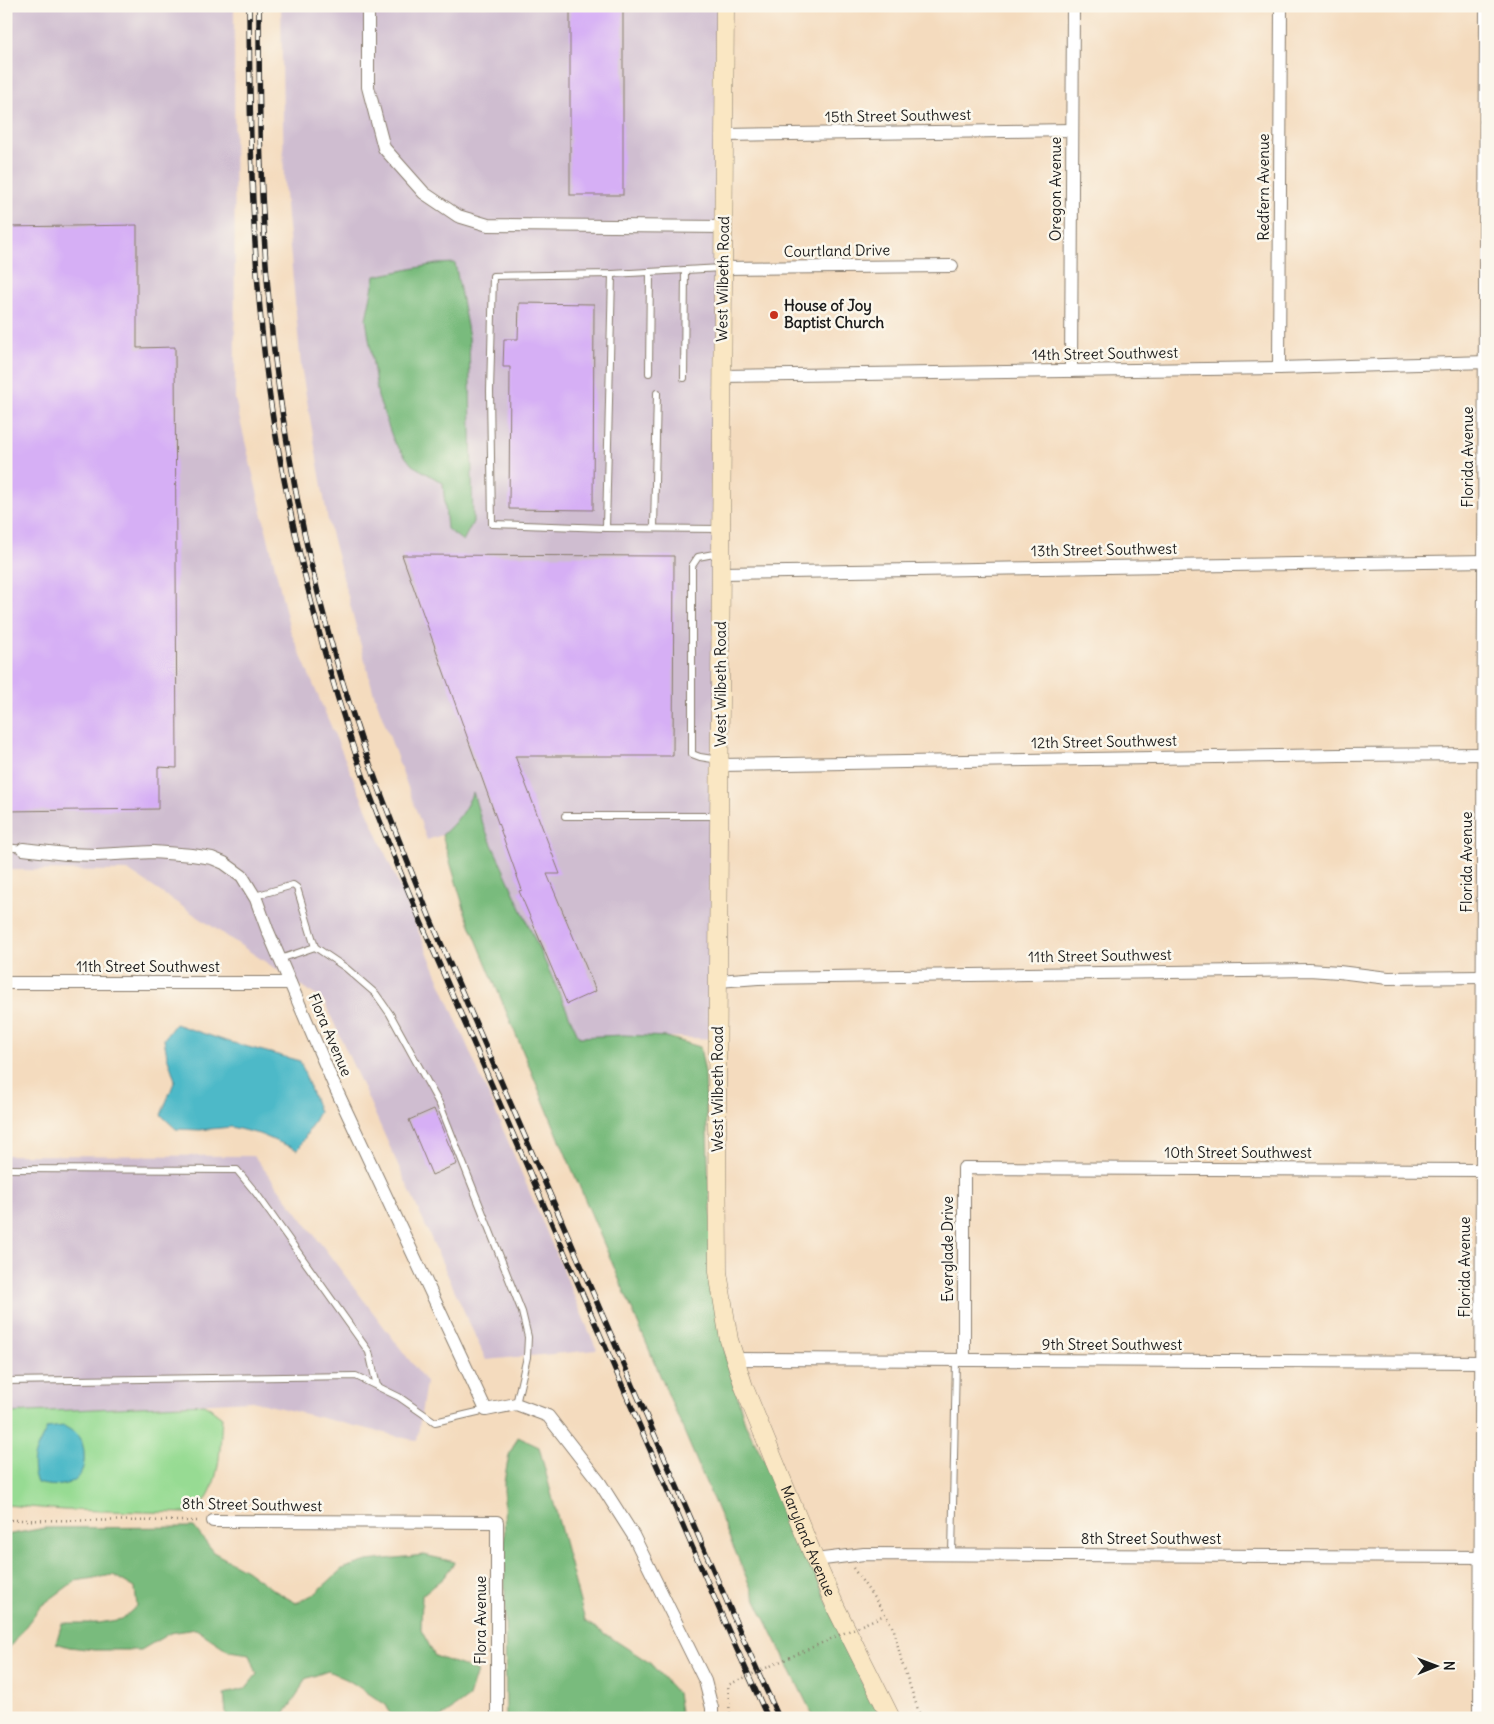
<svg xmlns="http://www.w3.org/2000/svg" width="1494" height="1724" viewBox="0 0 1494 1724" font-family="Delius,sans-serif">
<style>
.industrial{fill:#cfbdd0}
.green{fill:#97db93;stroke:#5a7c58}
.forest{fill:#79bb7d;stroke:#4a6c4c}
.water{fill:#4db9c8;stroke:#346a72}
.building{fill:#d6aff5}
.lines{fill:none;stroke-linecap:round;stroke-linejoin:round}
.lane-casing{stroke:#887c6d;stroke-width:8}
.street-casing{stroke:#887c6d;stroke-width:14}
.secondary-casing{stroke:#887c6d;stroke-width:19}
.path{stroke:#887c6d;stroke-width:2.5;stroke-dasharray:1 4;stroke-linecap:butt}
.lane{stroke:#fff;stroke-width:6}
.street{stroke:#fff;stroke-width:12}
.secondary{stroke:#fae7c3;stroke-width:18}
.rail-casing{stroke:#1c1c1c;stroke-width:5.5}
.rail{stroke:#fbf7ec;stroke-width:4;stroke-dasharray:11;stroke-linecap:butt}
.path-bridge{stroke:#887c6d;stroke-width:2.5;stroke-dasharray:1 4;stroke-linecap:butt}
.poi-dot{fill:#c8321e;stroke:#fbf7ec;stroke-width:2}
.labels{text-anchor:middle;stroke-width:5;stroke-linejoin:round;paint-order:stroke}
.street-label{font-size:15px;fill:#1c1c1c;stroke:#fbf7ec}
.poi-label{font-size:15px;font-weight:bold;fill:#1c1c1c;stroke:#fbf7ec;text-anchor:start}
</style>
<rect width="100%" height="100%" fill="#fbf7ec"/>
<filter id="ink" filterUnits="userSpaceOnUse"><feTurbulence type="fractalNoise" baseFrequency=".02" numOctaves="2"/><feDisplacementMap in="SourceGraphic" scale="10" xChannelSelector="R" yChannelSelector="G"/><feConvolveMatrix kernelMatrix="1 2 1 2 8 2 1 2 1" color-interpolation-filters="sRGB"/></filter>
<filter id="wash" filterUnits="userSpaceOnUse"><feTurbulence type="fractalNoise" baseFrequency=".0096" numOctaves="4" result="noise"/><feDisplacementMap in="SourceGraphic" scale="20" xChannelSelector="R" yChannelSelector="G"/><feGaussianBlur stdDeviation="1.12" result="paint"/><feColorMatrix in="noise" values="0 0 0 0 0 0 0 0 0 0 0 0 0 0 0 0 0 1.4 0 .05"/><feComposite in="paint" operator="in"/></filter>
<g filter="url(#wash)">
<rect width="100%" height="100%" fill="#f4dbbe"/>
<g class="industrial">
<path d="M6,6h228l1,393 55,231 307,720 -111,10 -162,-359 -195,-130 -123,-1z"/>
<path d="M281,6h443l-6,1033 -94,-4 -45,2 -98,-217 -8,-27 -7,15 -11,16 -13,11 -15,5 -54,-149 -45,-170 -27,-155 -17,-183z"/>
<path d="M6,1155l248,1 172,226 -9,59 -165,-40 -246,12z"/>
</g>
<path class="green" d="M205,1404l17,13c-2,28 -1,62 -18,85 -4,5 -12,8 -17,11l-123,-3 -58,-5v-92z"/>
<g class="forest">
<path d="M455,263l14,74 4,185 -10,19 -16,-12 -4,-46 -31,-18 -18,-23 -16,-45 -12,-78 9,-43 61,-12z"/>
<path d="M473,792l8,28 98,217 45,-2 43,2 33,10 5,26 4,115 16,163 20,72 29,56 83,192 24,47h-67l-58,-118 -187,-438 -103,-247 -24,-80c15,-13 23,-25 31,-43z"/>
<path d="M518,1437l21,10 46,174 65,42 27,30 4,25h-175l-2,-236 5,-27z"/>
<path d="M194,1527l19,25 33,18 26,19 24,14 20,-10 26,-24 25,-8 57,-6 31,7 -12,16 -21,17 -1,35 14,26 42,15 -8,26 -29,21h-47l-7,-13 -38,-25 -20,-9 -23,8 -7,15 -15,22 -55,2 -2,-5 -2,-19 21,-5 12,-15 -7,-20 -21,-3 -33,-22 -26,4 -29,17h-46l-26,-3 -13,-4 6,-20h37l23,-4 15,-13 -2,-18 -22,-13 -38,6 -34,25 -35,46v-117l39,-7z"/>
</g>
<g class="water">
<path d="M175,1024l51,17 74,20 19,51 -21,38 -39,-16 -28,-7 -31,3 -24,-1 -15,-14 14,-35 -8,-24 -3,-17z"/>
<path d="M64,1426c4,3 10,5 13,9 4,4 7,12 7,18 3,30 -21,37 -47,30 -9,-24 0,-34 10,-55z"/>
</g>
<g id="blocks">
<g class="building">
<rect x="570" y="6" width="53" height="189"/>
<path d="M137,225v123l38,-1 2,421 -19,-1v42l-152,2v-584z"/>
<path d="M519,303l75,1 -1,206 -84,-1 1,-142h-7l1,-28h14z"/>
<path d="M402,555l272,1 -1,200h-158l45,118h-13l49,117 -29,13 -48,-113 3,-1z"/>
<path d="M434,1109l23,55 -25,11 -23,-55z"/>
</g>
</g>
</g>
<g filter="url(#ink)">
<use href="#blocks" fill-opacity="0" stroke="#887c6d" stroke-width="1"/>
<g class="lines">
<g class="lane-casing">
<g id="lane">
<path d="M649,373l1,-101"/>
<path d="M684,378l1,-108"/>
<path d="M606,528l6,-254"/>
<path d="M654,528l3,-135"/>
<path d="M720,529l-114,-1 -114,-4 -2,-133 3,-115 119,-2 110,-6"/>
<path d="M719,553l-21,4 -6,9v188l8,3 19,3"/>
<path d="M565,816h154"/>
<path d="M6,847l17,2"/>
<path d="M255,896l38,-11 4,3 18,59 -35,12"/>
<path d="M315,947l31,21 30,26 14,20 50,91 82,207 6,25 -1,20 -11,47"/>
<path d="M6,1169l231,1 19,23 113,159 8,34"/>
<path d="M6,1381l350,-5 43,21 36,25 51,-12"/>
<path d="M952,1555l4,-195"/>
</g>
</g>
<g class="street-casing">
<g id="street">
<path d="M368,6v81l16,61 40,45 34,23 30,9 236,2"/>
<path d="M724,135l348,-5"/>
<path d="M723,268l229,-2"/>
<path d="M1279,368l2,-362"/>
<path d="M1071,371l2,-365"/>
<path d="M723,376l556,-8 209,-6"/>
<path d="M721,573l767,-12"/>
<path d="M720,765l619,-10 149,-1"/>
<path d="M23,849l43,5 31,1 56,-3 39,3 20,3 12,5 18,13 14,23 11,30 67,156 152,325 30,-6 32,12 52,67 33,52 72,146 7,27v10"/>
<path d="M718,981l40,-3 551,-8 30,2 49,6 94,-1"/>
<path d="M6,983h284"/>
<path d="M736,1359l752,3"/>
<path d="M964,1360v-192l518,2"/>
<path d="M213,1521l284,1v196"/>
<path d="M815,1560l49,-6 624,3"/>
<path d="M1480,1718l6,-1712"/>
</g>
</g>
<g class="secondary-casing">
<g id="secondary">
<path id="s1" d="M725,6l-8,1104 1,162 11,68 15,47 71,173 22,50 54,108"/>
</g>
</g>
<g class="path">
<path d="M6,1520l193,1"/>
<path d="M853,1568l33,47 8,15 8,33 19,55"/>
</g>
<use href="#lane" class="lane"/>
<use href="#street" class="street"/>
<use href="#secondary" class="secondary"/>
<g class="rail-casing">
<g id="rail">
<path d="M249,6c1,140 3,281 25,419 18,105 43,210 76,312 20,63 46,124 71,185l309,712 38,84"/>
<path d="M259,6c0,69 0,138 4,207 4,86 13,172 29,257 16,92 40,184 70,272 21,60 45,118 68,176l311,716 38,84"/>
</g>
</g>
<use href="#rail" class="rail"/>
<path class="path-bridge" d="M730,1718l-2,-33 154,-69"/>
</g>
</g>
<circle class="poi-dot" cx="774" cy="315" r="5"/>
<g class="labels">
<g class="street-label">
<text transform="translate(898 116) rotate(-1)" y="5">15th Street Southwest</text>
<text transform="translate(1264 187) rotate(-90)" y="5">Redfern Avenue</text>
<text transform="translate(1056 189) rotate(-90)" y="5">Oregon Avenue</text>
<text transform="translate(837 251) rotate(-1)" y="5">Courtland Drive</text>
<text transform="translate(723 279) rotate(-89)" y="5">West Wilbeth Road</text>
<text transform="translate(1105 354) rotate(-1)" y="5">14th Street Southwest</text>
<text transform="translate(1468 457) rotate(-90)" y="5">Florida Avenue</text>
<text transform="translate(1104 550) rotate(-1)" y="5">13th Street Southwest</text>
<text transform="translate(721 684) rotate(-90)" y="5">West Wilbeth Road</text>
<text transform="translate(1104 742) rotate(-1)" y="5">12th Street Southwest</text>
<text transform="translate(1467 862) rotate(-90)" y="5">Florida Avenue</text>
<text transform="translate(1100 956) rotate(-1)" y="5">11th Street Southwest</text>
<text x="148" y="972">11th Street Southwest</text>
<text transform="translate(330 1035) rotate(67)" y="5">Flora Avenue</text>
<text transform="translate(718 1089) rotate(-90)" y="5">West Wilbeth Road</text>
<text x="1238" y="1158">10th Street Southwest</text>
<text transform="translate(948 1249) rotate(-90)" y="5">Everglade Drive</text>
<text transform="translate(1465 1267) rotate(-90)" y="5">Florida Avenue</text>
<text x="1112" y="1350">9th Street Southwest</text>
<text transform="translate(252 1505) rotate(1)" y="5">8th Street Southwest</text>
<text x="1151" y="1544">8th Street Southwest</text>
<text dy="5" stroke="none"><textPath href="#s1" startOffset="1551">Maryland Avenue</textPath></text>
<text transform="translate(481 1620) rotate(-90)" y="5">Flora Avenue</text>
</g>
<g class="poi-label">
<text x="784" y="311">House of Joy<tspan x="784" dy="17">Baptist Church</tspan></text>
</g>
</g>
<rect width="1494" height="1724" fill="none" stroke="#fbf7ec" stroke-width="25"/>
<g transform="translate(1436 1666) rotate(89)" stroke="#fbf7ec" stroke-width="4" paint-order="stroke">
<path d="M0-4L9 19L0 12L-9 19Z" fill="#1c1c1c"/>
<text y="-8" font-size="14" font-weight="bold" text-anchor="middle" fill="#1c1c1c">N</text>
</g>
</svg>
